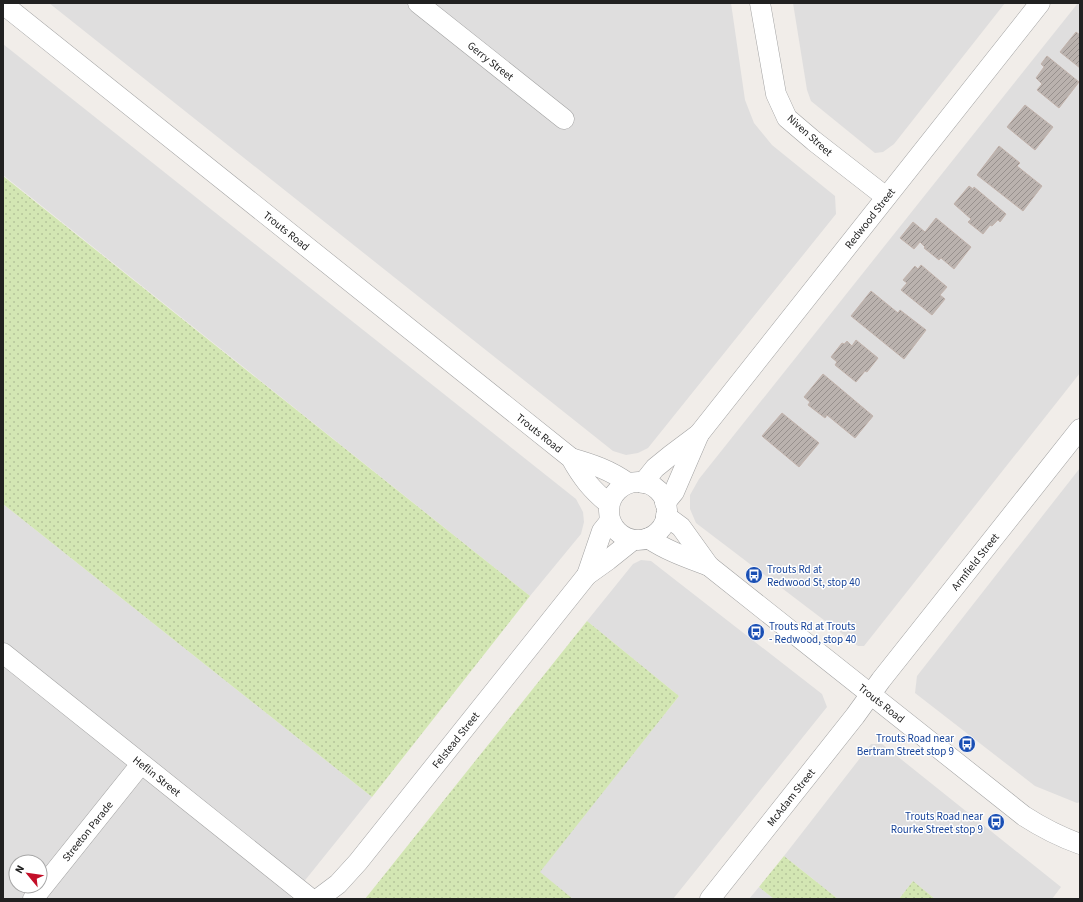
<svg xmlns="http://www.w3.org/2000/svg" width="1083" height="902" viewBox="0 0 1083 902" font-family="'Source Sans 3',sans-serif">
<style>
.residential{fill:#dfdede;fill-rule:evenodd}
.grass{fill:url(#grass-dots)}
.building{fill:url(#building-hatch);stroke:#c2b3ac}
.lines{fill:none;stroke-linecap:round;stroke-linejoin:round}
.minor-casing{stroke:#a2a2a2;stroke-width:21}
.minor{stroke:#fff;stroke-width:20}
.labels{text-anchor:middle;stroke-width:3;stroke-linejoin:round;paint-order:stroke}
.street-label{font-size:11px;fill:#212121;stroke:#fff}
.transit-label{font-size:11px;fill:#164399;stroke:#fff;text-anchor:start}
</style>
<defs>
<pattern id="grass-dots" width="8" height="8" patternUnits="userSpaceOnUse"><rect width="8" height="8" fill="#d3e6b3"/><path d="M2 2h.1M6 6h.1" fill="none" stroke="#b5c59a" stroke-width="1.8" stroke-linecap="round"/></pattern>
<pattern id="building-hatch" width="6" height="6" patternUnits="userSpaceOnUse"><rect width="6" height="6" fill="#bab2ae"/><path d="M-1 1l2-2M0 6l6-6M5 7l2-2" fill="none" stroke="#97908d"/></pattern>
</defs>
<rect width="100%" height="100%" fill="#f1ede9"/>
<g class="residential">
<path d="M49,3h682l14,97 9,23 18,22 63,51 1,18 -188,234 -10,5 -12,2 -13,-4z"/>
<path d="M793,3h212l-111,141 -11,8 -8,1 -64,-52 -4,-11z"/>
<path d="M1078,3h2v370l-216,273h-6l-162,-123 -6,-14v-14l9,-16z"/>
<path d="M3,44l573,455 7,13 1,10 -3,12 -51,62 -527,-421z"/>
<path d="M1080,468v334l-3,1 -42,-17 -120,-93 2,-17z"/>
<path d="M3,504l369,293 -82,102h-287zM16,862h24v24h-24z"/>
<path d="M641,560l10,1 171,133 5,13 -154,192h-100l-34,-27 140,-176 -92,-75 46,-57z"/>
<path d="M871,744h11l179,143 -9,12h-117l-22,-18 -14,18h-61l-54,-43z"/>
<path d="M759,887l15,12h-25z"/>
</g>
<g class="grass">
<path d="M3,176l527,420 -158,201 -369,-293z"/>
<path d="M587,621l92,75 -139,176 33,27h-208z"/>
<path d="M784,856l54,43h-64l-15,-12z"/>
<path d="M913,881l22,18h-36z"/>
</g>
<g class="building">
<path d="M1076,32l4,3v33l-20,-16z"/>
<path d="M1047,56l32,26 -20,26 -22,-18 5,-6 -6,-6 8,-11 -3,-3z"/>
<path d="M1025,105l28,22 -18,23 -28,-23z"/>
<path d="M999,146l21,17 -3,3 25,20 -19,25 -46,-36z"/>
<path d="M969,186l4,3 1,-2 32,27 -6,8 -2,-2 -6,6 -2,-1 -7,9 -15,-12 3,-3 -17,-15z"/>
<path d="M936,218l35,29 -17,22 -13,-11 -2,2 -15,-12 1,-1 -5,-5 -6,7 -14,-11 13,-16 12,10z"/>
<path d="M921,265l26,22 -7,8 5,4 -13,16 -31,-25 6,-7 -4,-3 12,-14 3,3z"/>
<path d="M871,291l27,22 2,-3 26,20 -22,29 -53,-43z"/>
<path d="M856,340l22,18 -11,14 -2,-1 -9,11 -21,-17 2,-3 -6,-5 11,-14 2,1 3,-3 5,5z"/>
<path d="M823,374l50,42 -18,22 -28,-23 -2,3 -17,-13 2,-3 -6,-5z"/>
<path d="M782,413l37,30 -20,24 -37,-31z"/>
</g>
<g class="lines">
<g class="minor-casing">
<g id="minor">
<path id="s1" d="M418,3l146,116"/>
<path d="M760,3l16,91 11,24 27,23 72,56"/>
<path id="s2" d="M3,4l568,454c11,20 21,32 38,46"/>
<path d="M571,458c21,6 39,12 57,25"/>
<circle cx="638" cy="511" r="29"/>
<path id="s3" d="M643,483l12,-15 16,-13 28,-21 341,-431"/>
<path d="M665,503l9,-11 25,-58"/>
<path id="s4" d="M666,516l15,11 28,39 315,250c20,13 34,20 56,28"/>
<path d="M648,538c19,13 40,20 61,28"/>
<path d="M587,575l15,-44 8,-10"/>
<path id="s5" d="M3,653l308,246"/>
<path id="s6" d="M33,899l108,-135"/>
<path id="s7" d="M318,899l20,-15 20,-22 229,-287 21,-15 25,-20"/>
<path id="s8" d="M710,899l145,-183 26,-36 199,-251"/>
</g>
</g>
<use href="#minor" class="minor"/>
</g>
<defs>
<g id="bus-disc" transform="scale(0.9)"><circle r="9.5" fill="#1a4fb4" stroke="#fff"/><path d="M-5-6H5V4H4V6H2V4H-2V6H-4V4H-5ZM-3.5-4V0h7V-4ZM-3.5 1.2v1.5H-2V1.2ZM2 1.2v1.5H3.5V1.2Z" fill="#fff"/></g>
</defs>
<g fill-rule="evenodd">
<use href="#bus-disc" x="754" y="575"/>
<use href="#bus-disc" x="756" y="632"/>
<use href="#bus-disc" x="967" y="744"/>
<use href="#bus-disc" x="996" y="822"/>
</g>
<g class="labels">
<g class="street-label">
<text dy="4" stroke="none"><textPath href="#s1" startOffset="93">Gerry Street</textPath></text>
<text transform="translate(810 135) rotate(42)" y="4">Niven Street</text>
<text dy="4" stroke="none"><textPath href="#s3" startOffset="350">Redwood Street</textPath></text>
<text dy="4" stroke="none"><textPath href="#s2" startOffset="363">Trouts Road</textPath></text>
<text dy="4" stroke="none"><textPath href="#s2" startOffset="687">Trouts Road</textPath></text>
<text dy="4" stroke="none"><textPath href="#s8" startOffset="429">Armfield Street</textPath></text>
<text dy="4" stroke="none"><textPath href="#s4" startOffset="287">Trouts Road</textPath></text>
<text dy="4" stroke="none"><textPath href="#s7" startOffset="211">Felstead Street</textPath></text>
<text dy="4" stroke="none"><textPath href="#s5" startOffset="197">Heflin Street</textPath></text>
<text dy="4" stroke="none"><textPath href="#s8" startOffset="130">McAdam Street</textPath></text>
<text dy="4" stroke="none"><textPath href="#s6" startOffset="87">Streeton Parade</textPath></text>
</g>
<g class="transit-label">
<text x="767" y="573">Trouts Rd at<tspan x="767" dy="13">Redwood St, stop 40</tspan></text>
<text x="769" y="630">Trouts Rd at Trouts<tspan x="769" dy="13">- Redwood, stop 40</tspan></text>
<text x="954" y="742" text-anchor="end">Trouts Road near<tspan x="954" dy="13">Bertram Street stop 9</tspan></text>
<text x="983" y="820" text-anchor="end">Trouts Road near<tspan x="983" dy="13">Rourke Street stop 9</tspan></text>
</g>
</g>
<rect width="1083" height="902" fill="none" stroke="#212121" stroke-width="8"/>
<g transform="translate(28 874) rotate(299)"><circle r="19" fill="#ffffff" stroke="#a6a6a6"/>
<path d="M0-3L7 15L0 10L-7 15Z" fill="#c30f28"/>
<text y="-6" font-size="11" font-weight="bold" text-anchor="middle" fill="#212121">N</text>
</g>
</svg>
